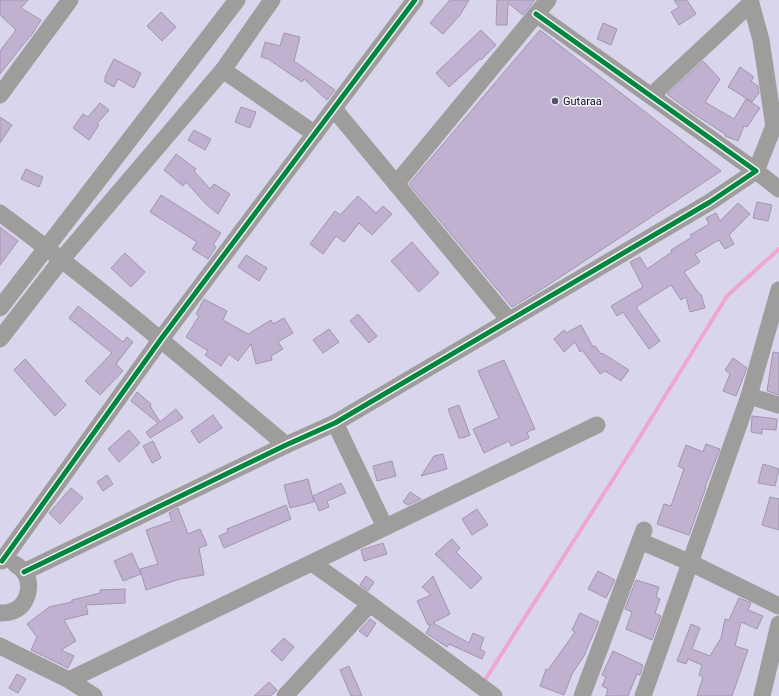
<svg xmlns="http://www.w3.org/2000/svg" width="779" height="696" viewBox="0 0 779 696" font-family="Roboto,sans-serif">
<style>
.lines{fill:none;stroke-linecap:round;stroke-linejoin:round}
.stream{stroke:#eea8cf;stroke-width:4}
.building{fill:#c0b1d0;stroke:#a097ae}
.minor{stroke:#9e9d9b;stroke-width:17}
.cycleway-casing{stroke:#f2f1f9;stroke-width:8}
.cycleway{stroke:#00873e;stroke-width:5}
.poi-dot{fill:#58526b;stroke:#f2f1f9;stroke-width:1.5}
.labels{text-anchor:middle;stroke-width:3;stroke-linejoin:round;paint-order:stroke}
.poi-label{font-size:11px;fill:#120c25;stroke:#f2f1f9;text-anchor:start}
</style>
<rect width="100%" height="100%" fill="#d9d5ed"/>
<g class="lines">
<path class="stream" d="M483,683l148,-232 96,-155 52,-47"/>
</g>
<g class="building">
<path d="M0,0h28l-7,8 20,12 -10,16h-1l-30,38v-23l16,-21 -16,-15z"/>
<path d="M450,0h19l-9,15 -17,19 -13,-11z"/>
<path d="M497,0h38l-12,15 -15,-12 -1,22h-11z"/>
<path d="M674,0h13l9,14 -17,11 -8,-13 8,-5z"/>
<path d="M161,12l15,15 -14,14 -15,-15z"/>
<path d="M603,23l14,6 -6,16 -14,-6z"/>
<path d="M481,30l15,15 -15,15 -1,-1 -31,28 -13,-14z"/>
<path d="M540,30l181,141 -179,118 -30,18 -103,-123z"/>
<path d="M284,33l16,4 -6,24 41,29 -8,10 -23,-21 -2,3 -34,-23 -7,-2 4,-15 15,4z"/>
<path d="M114,59l27,14 -7,15 -16,-9 -4,8 -9,-5v-5z"/>
<path d="M703,61l17,18 -15,23 29,17 12,-20 14,9 -13,19 -3,-1 -6,15 -13,-5v-2l-31,-20 -27,-20z"/>
<path d="M740,67l14,10 -3,4 7,5 1,7 -7,9 -24,-15z"/>
<path d="M100,103l9,7 -12,14 2,1 -10,15 -16,-12 10,-14 5,3z"/>
<path d="M241,107l15,5 -6,16 -15,-6z"/>
<path d="M0,117l12,8 -12,18z"/>
<path d="M194,130l17,9 -6,11 -17,-10z"/>
<path d="M176,154l20,15 -2,2 16,18 4,-5 16,10 -12,20 -12,-10 -20,-22 -3,4 -19,-16z"/>
<path d="M26,169l17,8 -4,10 -18,-8z"/>
<path d="M161,195l60,38 -8,12 3,2 -8,12 -16,-10 5,-7 -47,-30z"/>
<path d="M358,196l18,17 7,-7 9,8 -20,21 -13,-12 -15,19 -8,-6 -13,18 -13,-10 25,-33 5,4z"/>
<path d="M757,202l15,3 -4,16 -15,-3z"/>
<path d="M738,203l12,11 -21,21 5,9 -9,5 -6,-9 -24,14 5,8 -16,10 16,23 1,-1 4,14 -15,4 -4,-15 -5,3 -10,-15 -35,22 24,34 -11,8 -26,-37 -6,4 -6,-10 32,-19 -13,-25 10,-5 7,12 25,-17 -1,-2 21,-13 -2,-2 19,-11 -3,-6 10,-5 4,8z"/>
<path d="M0,227l18,14 -18,24z"/>
<path d="M412,242l27,31 -20,19 -28,-31z"/>
<path d="M125,253l20,19 -14,15 -20,-19z"/>
<path d="M246,255l21,13 -8,13 -21,-14z"/>
<path d="M204,299l23,12 -4,9 25,14 23,-14 2,4 11,-6 9,15 -15,9 5,7 -12,7 1,4 -16,4 -5,-20 -13,17 -9,-7 -8,12 -16,-11 3,-4 -22,-14 13,-21 -3,-2z"/>
<path d="M78,306l45,36 4,-5 6,5 -17,22 7,7 -23,24 -15,-14 27,-28 -43,-35z"/>
<path d="M358,314l19,22 -8,7 -19,-22z"/>
<path d="M581,325l12,22 2,-1 6,8 1,-1 27,17 -8,11 -16,-10 -5,3 -18,-24 -2,2 -5,-10 -11,10 -10,-13 10,-9 2,3z"/>
<path d="M329,329l10,13 -16,11 -10,-13z"/>
<path d="M773,352l6,1v42l-12,-4z"/>
<path d="M733,358l14,10 -11,28 -13,-5 7,-17 -5,-4z"/>
<path d="M25,359l41,46 -11,11 -41,-46z"/>
<path d="M504,360l31,69 -8,3 2,6 -18,8 -2,-5 -25,12 -11,-24 26,-11 -21,-47z"/>
<path d="M137,392l14,12 -1,2 10,16 16,-13 7,9 -33,20 -4,-6 12,-9 -27,-22z"/>
<path d="M459,405l11,30 -7,3h-4l-11,-29z"/>
<path d="M213,415l9,13 -23,15 -8,-12z"/>
<path d="M752,416l25,3 -1,11 -14,-1v5l-11,-2z"/>
<path d="M129,430l11,13 -21,19 -11,-13z"/>
<path d="M153,441l8,17 -9,5 -9,-17z"/>
<path d="M706,444l14,5 -15,38h1l-17,48 -32,-11 7,-20 7,2 13,-37 -6,-3 8,-21 17,7z"/>
<path d="M443,454l4,15 -26,7 13,-20z"/>
<path d="M392,461l4,15 -19,5 -4,-15z"/>
<path d="M763,464l16,5 -4,17 -17,-3z"/>
<path d="M107,475l6,9 -10,7 -6,-9z"/>
<path d="M308,479l6,23 -24,6 -6,-23z"/>
<path d="M341,483l5,10 -19,8 2,6 -10,4 -6,-15z"/>
<path d="M71,488l12,10 -23,26 -11,-11z"/>
<path d="M410,492l11,7 -13,6 -5,-3z"/>
<path d="M770,497l9,2v31l-17,-5z"/>
<path d="M286,505l5,14 -67,29 -5,-12 9,-4 -1,-3z"/>
<path d="M178,508l10,26 12,-5 7,16 -8,3 5,27 -24,4 -34,11 -6,-21 18,-5 -12,-34 26,-9 -3,-8z"/>
<path d="M477,509l11,16 -16,10 -10,-16z"/>
<path d="M452,539l8,9 -4,4 26,26 -11,11 -36,-35z"/>
<path d="M383,543l4,11 -23,7 -3,-11z"/>
<path d="M132,553l9,21 -18,7 -9,-20z"/>
<path d="M598,571l17,9 -9,18 -18,-9z"/>
<path d="M366,576l8,6 -6,9 -8,-6z"/>
<path d="M433,576l17,38 -17,9 36,20 4,-10 11,5 -4,11 5,3 -3,7 -33,-15 -2,3 -21,-14 5,-9 -3,1 -11,-24 14,-6 -9,-8z"/>
<path d="M636,580l23,7 -3,10 4,2 -5,14 6,3 -9,24 -26,-11 6,-17 -7,-3z"/>
<path d="M125,589v14l-39,2 2,9 -24,6 12,21 -15,9 13,6 -6,12 -37,-18 6,-13 -10,-13 22,-17 23,-5v-2l28,-7v-3z"/>
<path d="M739,598l12,5 -3,7 15,6 -6,13 -16,-7 -6,24 13,4 -16,46h-35l6,-19 -4,-2 3,-10 -14,-6 -2,5 -9,-3 14,-37 9,4 -8,21 18,7 11,-18 4,-19 4,1z"/>
<path d="M580,613l19,9 -14,31h1l-14,21 -8,21 -24,-9 6,-17 2,1 27,-38 -3,-2z"/>
<path d="M370,619l6,4 -9,14 -8,-6z"/>
<path d="M284,638l10,9 -12,14 -11,-10z"/>
<path d="M613,651l30,14 -3,10 -3,-1 -9,22h-22l2,-7 -6,-3 4,-9 -4,-2z"/>
<path d="M349,666l13,30h-11l-11,-26z"/>
<path d="M17,674l9,5 -8,14 -9,-5z"/>
<path d="M269,682l8,8 -6,6h-17z"/>
</g>
<g class="lines">
<g class="minor">
<path d="M750,0l11,40 13,87"/>
<path d="M223,70l92,64"/>
<path d="M0,95l70,-95"/>
<path d="M651,96l100,-93"/>
<path d="M334,109l175,211"/>
<path d="M777,118l-21,53 23,18"/>
<path d="M396,184l152,-184"/>
<path d="M0,213c99,73 192,153 286,232"/>
<path d="M0,308l237,-308"/>
<path d="M0,339l62,-80 161,-189 49,-70"/>
<path d="M749,396l30,9"/>
<path d="M335,423l50,104"/>
<path d="M640,541l51,22 88,43"/>
<path d="M2,561l159,-222 254,-339"/>
<path d="M312,563l58,41 124,92"/>
<path d="M24,572l262,-127 49,-22 375,-221 46,-31 -220,-157"/>
<path d="M0,613c3,0 7,0 10,-1 17,-4 23,-25 15,-39 -2,-4 -6,-6 -10,-9"/>
<path d="M0,646l69,34 25,16"/>
<path d="M69,680l528,-255"/>
<path d="M285,696l85,-92"/>
<path d="M582,696l62,-166"/>
<path d="M643,696l106,-300 30,-106"/>
<path d="M762,696l17,-72"/>
</g>
<g class="cycleway-casing">
<g id="cycleway">
<path d="M2,561l159,-222 254,-339"/>
<path d="M24,572l262,-127 49,-22 375,-221 46,-31 -220,-157"/>
</g>
</g>
<use href="#cycleway" class="cycleway"/>
</g>
<circle class="poi-dot" cx="555" cy="101" r="4"/>
<g class="labels">
<g class="poi-label">
<text x="563" y="105">Gutaraa</text>
</g>
</g>
</svg>
